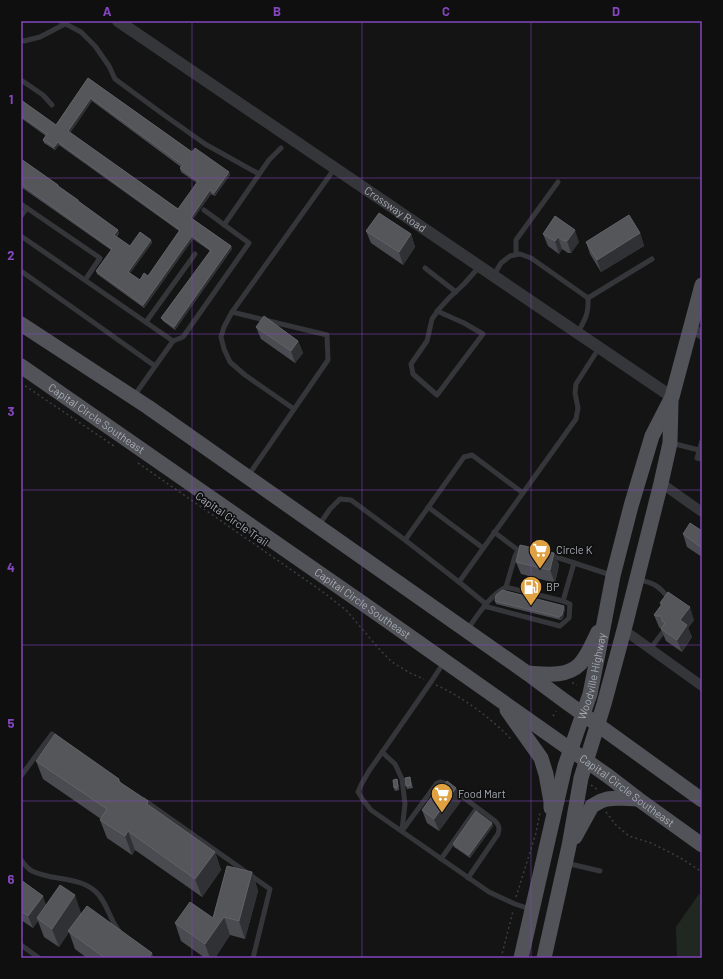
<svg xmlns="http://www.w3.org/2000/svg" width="723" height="979" viewBox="0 0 723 979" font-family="Barlow,sans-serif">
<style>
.green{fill:#202821}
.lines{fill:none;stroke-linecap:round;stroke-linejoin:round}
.path{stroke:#3b3d41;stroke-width:1.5;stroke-dasharray:2 3;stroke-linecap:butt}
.service{stroke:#35363a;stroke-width:5}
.minor{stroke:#35363a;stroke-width:10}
.tertiary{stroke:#35363a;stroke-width:12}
.primary{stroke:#515359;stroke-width:15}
.wall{fill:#4a4b50;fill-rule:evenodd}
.shaded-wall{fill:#303134}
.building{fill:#54565a;stroke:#616368;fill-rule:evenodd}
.grid{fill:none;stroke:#8446bd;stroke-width:1;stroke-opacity:0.55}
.labels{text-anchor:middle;stroke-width:3.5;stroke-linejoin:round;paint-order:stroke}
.street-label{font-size:11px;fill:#a7acb4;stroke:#0f0f10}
.poi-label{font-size:11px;fill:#a7acb4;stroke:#0f0f10;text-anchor:start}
.neatline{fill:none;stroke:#8446bd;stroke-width:1.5}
.grid-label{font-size:13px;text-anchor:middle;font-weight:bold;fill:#8446bd}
</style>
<rect width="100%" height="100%" fill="#141415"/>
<path class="green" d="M699,894l3,2v62h-25l-1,-31z"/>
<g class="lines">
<g class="path">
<path d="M21,383l93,63"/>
<path d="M138,463l185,129 23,18 34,40 12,12 18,11 14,6"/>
<path d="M572,683h2l3,2"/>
<path d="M436,685c27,12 56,34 76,55"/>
<path d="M553,716l3,-5"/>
<path d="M591,785l7,5"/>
<path d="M606,812l10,13 13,11 22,7 28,14 23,15"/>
<path d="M516,897l20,-64 4,-21"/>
<path d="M501,958l12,-47"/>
</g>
<g class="service">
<path d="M60,21l21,11 14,14 14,20 6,13 45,33 45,32 54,30"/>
<path d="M21,40l3,1 16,-4 25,-13"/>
<path d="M21,80l22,15 9,10"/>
<path d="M21,204l79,54 -15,22"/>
<path d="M21,216l6,-8"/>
<path d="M224,225l45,-65 12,-12"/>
<path d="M21,236l152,105"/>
<path d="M516,254v-14l42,-58"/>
<path d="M425,268l31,24"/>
<path d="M21,271l134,95"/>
<path d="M494,275l7,-12 9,-7 10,-2 11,4 57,40"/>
<path d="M588,298l64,-39"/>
<path d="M437,311l27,12 19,11 -46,61 -24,-21 -2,-10 16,-23 5,-22 7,-10 10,-11 15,-14 15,-17"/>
<path d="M232,312l103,-144"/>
<path d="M146,322l49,-68"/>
<path d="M578,332c7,-12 11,-19 10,-34"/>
<path d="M134,396l39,-55 10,-4 66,-94 -45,-33"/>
<path d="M702,441l-5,17 5,1"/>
<path d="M671,443l28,7"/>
<path d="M248,476l80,-116 -1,-25 -95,-23 -8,15 -3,10 3,12 6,13 15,13 49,34"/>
<path d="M428,507l55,41"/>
<path d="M319,525l11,-16 10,-10 11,1 54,40"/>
<path d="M494,532l24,18"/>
<path d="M550,555l61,20"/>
<path d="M637,579c15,4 20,5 30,17"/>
<path d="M459,582l-54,-42 59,-83 8,-2 51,38"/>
<path d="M506,587l9,-31 3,-6 7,-2"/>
<path d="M563,601l11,-38"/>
<path d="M486,604l-27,-22 117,-163 2,-11 -3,-15 1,-9 23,-36"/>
<path d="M467,630c11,-15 22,-34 39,-43l57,14 7,3 -1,14 -9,8 -76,-20"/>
<path d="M650,649l13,-17"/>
<path d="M444,662l-13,20 -62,89 -8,14 -3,7 5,8 8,10 118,82 26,12 15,5"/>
<path d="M382,752l13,12 7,15 3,25 -3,26"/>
<path d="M21,776l31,-42 7,6"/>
<path d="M144,800l126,89 -17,69"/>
<path d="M402,831l35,-48 3,-1 4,1 51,38c4,4 5,7 3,13l-30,44"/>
<path d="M441,859l36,-51"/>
<path d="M21,860c3,4 7,9 11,11 20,10 45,5 63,20 12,10 14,28 24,40"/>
<path d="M566,863l34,8"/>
<path d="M21,945l18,13"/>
</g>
<g class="minor">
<path d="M691,327l11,8"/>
<path d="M661,483l41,29"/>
<path d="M624,630l78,56"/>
</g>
<path class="tertiary" id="s1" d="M118,21l554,376"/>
<g class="primary">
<path d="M21,324l127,83 379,266 35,26 140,101"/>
<path id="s2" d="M21,366l347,241 240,169 30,23 64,46"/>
<path d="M527,673c17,1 39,5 53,-9 8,-9 13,-22 18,-32"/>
<path d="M507,710l34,48 5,16 5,28v6"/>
<path d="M575,837l17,-31 9,-5 6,-2 11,-1 20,1"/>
<path id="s3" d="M521,958l44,-192 25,-72 10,-50 13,-68 18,-70 21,-70 20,-39 30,-112"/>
<path d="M544,958l25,-112 12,-68 23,-74 20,-74 37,-147 9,-40 1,-41"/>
</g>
</g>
<g class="wall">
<path d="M88,78l104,74 38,23 -15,21 -4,-2 -18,25 38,27 1,3 -57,81 -12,-9 -2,-3 49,-67 -17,-12 -49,69 -47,-34 -1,-3 15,-21 -90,-63v-28l58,43 40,31 -2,4 13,9 21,-6 1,3 -22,30 10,7 8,-4 31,-45 -120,-86 -4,5 -11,-7 -1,-3 3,-4 -25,-18v-18l35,25zM92,101l89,66 -1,1 1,4 16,11 -19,26 -108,-76z"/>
<path d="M366,231l45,3 4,13 -12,18 -32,-22z"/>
<path d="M640,233l4,13 -43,26 -11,-18 -4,-12z"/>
<path d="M543,234l36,8 -8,11h-3l-6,-4 -3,5 -11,-8z"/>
<path d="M256,327l42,14 5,12 -8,10 -34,-24z"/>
<path d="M702,531v26l-15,-10 -4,-13z"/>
<path d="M554,553l5,12 -4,18 -34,-9 -5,-12z"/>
<path d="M495,601l70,8 -2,9 -2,2 -65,-16z"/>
<path d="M660,603l34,17 -6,8 4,9 -10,15 -16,-11 -5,-12 -2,-2 -5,-12 7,-9z"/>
<path d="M36,761l83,18 2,4 29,23 65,46 6,18 -19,27 -67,-47 -3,5 -25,-17 -7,-18 1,-1 -58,-40z"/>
<path d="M410,777l3,11 -6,1 -1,-3z"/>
<path d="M397,779l1,3 1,8 -4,1 -1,-3z"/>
<path d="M461,801l-22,30 -12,-8 -5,-13z"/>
<path d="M492,823l1,3 -23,32 -16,-11 -1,-3z"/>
<path d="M252,872l6,19 -13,48 -15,-4 -15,23h-10l-24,-17 -6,-18 38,-5z"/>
<path d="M21,880l25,25 35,8 73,45h-67l-12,-9 -6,-17 -10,15 -15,-10 -6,-16 -5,7 -12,-8z"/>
</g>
<g class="shaded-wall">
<path d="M91,98l1,3 -23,33 -1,-3z"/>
<path d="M58,142l1,3 -4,5 -1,-3z"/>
<path d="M229,172l1,3 -15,21 -1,-3z"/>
<path d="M210,190l1,4 -19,27 -1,-3z"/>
<path d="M118,230l1,3 -4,5 -1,-3z"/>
<path d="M575,230l4,12 -8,11 -4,-12z"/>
<path d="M640,233l4,13 -43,26 -4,-12z"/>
<path d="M411,234l4,13 -12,18 -4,-13z"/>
<path d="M192,236l1,3 -49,69 -1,-3z"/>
<path d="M558,237l4,12 -3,5 -4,-13z"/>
<path d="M151,240l1,3 -23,32 -1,-3z"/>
<path d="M231,246l1,3 -57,81 -1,-3z"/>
<path d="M298,341l5,12 -8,10 -4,-12z"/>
<path d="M554,553l5,12 -4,18 -5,-13z"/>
<path d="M564,606l1,3 -2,9 -2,2 -2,-3z"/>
<path d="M690,607l4,13 -6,8 4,9 -10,15 -5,-12 3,-20z"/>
<path d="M456,788l5,13 -22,30 -5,-12z"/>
<path d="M148,801l7,18 -8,-15z"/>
<path d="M492,823l1,3 -23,32 -1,-3z"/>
<path d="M128,831l7,19 -3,5 -7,-19z"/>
<path d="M215,852l6,18 -19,27 -7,-18z"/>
<path d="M252,872l6,19 -13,48 -6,-18z"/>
<path d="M75,895l6,18 -22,34 -7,-18z"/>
<path d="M43,896l4,12 -10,10 1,3 -5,7 -5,-12z"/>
<path d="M224,917l6,18 -15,23h-5l-5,-14z"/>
<path d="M152,953l2,5h-5z"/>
</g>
<g class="building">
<path d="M88,78l104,74 3,-4 34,24 -15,21 -4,-3 -19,28 40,28 -57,81 -13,-9 50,-68 -19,-14 -49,69 -47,-34 16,-22 -91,-65v-25l37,26v1l20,14v1l40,29 -4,5 16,11 10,-14 11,8 -23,32 12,8 4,-7 4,3 32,-46 -122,-88 -4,5 -11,-7 4,-6 -26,-18v-16l35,25zM91,98l92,67 -3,3 18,13 -20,28 -110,-78z"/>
<path d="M379,213l32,21 -12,18 -33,-21z"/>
<path d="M629,215l11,18 -43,27 -11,-18z"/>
<path d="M555,216l20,14 -8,11h-3l-6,-4 -3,4 -12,-7z"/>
<path d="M264,316l34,25 -7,10 -35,-24z"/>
<path d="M690,523l12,8v17l-19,-14z"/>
<path d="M520,545l34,8 -4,17 -34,-8z"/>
<path d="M502,590l62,16 -2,9 -3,2 -64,-16 1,-6z"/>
<path d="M668,592l22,15 -10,13 7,5 -10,15 -16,-11 4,-6 -3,-2v-3l-1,-2h-5l-2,-1 8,-11 -2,-1z"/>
<path d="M55,734l64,45 -1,2 30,20 -1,3 68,48 -20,27 -67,-48 -3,5 -25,-16 7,-11 -71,-48z"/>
<path d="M410,777l1,8 -5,1 -1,-8z"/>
<path d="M397,779l1,8 -4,1 -1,-8z"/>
<path d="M447,781l9,7 -22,31 -12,-9 19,-26 2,2z"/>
<path d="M476,811l16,12 -23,32 -16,-11z"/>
<path d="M227,866l25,6 -13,49 -15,-4 -19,27 -30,-21 15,-21 23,16z"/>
<path d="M21,880l22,16 -15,20 -7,-5z"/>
<path d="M60,885l15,10 -23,34 -15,-11z"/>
<path d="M87,906l65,47 -3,5h-44l-37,-27z"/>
</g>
<path class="grid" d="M192,21v937M362,21v937M531,21v937M21,178h681M21,334h681M21,490h681M21,645h681M21,801h681"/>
<defs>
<g id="supermarket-pin" transform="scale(1.15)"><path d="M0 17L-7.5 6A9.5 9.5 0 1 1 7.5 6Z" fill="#dfa142" stroke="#0f0f10"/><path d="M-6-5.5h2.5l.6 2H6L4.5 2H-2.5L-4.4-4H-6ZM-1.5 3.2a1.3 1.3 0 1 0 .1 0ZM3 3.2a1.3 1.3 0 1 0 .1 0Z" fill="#fff"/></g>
<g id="fuel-pin" transform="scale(1.15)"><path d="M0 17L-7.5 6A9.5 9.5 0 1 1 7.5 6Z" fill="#dfa142" stroke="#0f0f10"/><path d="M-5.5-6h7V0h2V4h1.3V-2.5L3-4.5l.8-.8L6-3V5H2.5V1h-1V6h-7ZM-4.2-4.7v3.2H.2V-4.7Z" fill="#fff"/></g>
</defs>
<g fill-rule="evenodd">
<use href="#supermarket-pin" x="540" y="550"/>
<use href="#fuel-pin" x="531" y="587"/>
<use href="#supermarket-pin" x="442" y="794"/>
</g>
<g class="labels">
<g class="street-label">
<text dy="4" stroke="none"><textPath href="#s1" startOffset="335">Crossway Road</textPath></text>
<text dy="4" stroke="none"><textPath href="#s2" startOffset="92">Capital Circle Southeast</textPath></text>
<text transform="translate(232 519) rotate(35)" y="4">Capital Circle Trail</text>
<text dy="4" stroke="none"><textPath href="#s2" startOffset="416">Capital Circle Southeast</textPath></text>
<text dy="4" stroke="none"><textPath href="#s3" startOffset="291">Woodville Highway</textPath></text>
<text dy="4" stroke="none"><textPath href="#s2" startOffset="740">Capital Circle Southeast</textPath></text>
</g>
<g class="poi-label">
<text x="556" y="554">Circle K</text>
<text x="546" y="591">BP</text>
<text x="458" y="798">Food Mart</text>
</g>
</g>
<rect width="723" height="979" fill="none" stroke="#0f0f10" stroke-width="44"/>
<rect x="22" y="22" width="679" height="935" class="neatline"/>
<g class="grid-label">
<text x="107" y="16">A</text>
<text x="277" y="16">B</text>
<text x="446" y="16">C</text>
<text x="616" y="16">D</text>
<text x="11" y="104">1</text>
<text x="11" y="260">2</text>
<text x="11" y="416">3</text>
<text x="11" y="572">4</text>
<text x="11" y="728">5</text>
<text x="11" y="884">6</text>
</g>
</svg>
